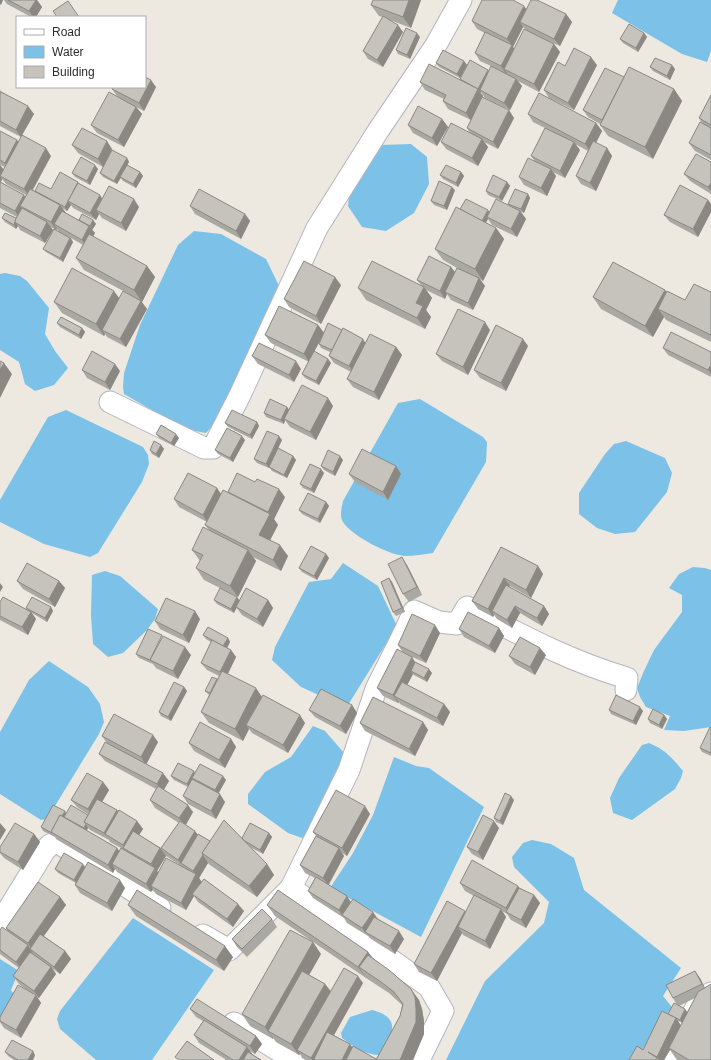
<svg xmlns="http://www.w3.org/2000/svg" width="711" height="1060" viewBox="0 0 711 1060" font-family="Helvetica,sans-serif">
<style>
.water{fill:#7bc1e8}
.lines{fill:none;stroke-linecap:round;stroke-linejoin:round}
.minor-casing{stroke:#b4b5bf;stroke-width:23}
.minor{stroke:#fff;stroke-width:21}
.wall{fill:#aaa8a2;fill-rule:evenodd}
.shaded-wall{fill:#8b8884}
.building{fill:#c6c3bc;stroke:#8b8884}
</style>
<rect width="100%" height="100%" fill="#ede9e1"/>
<g class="water">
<path d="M618,0h93v51l-4,11 -25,-8 -70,-41z"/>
<path d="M411,144l16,13 2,27 -15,29 -28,18 -24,-4 -14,-21 2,-17 7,-11 25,-33z"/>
<path d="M194,231l27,3 45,25 14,29 -56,125 -18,20 -21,-4 -61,-35 -1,-7 1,-14 16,-48 38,-80z"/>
<path d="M5,273l15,3 7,5 22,27 -4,26 10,17 13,17 -14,17 -19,6 -10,-7 -6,-22 -19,-12v-76z"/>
<path d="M420,399l63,38 4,5 -1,20 -53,91c-9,1 -19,3 -28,3 -16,-1 -53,-20 -62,-34 -4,-6 -1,-15 0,-21l55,-98z"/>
<path d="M66,410l77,37 5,8 1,9 -7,18 -44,71 -8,4 -46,-13 -44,-22v-22l48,-83z"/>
<path d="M626,441l39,17 7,15 -5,19 -32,40 -20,2 -18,-6 -18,-14v-21l26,-39 9,-10z"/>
<path d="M343,563l35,23 19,40 -49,79h-7l-40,-18 -29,-27 3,-13 34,-65 22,-3z"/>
<path d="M693,567l12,1 6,2v157l-27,4 -20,-1 6,-14 -24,-9 -6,-10 -3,-9 7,-17 10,-21 28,-38v-17l-13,-7 10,-14z"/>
<path d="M105,571l15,5 38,33 -3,10 -8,11 -24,23 -15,4 -15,-13 -2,-29 1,-40z"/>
<path d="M49,661l39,26 12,17 4,18 -5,12 -52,85 -6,1 -41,-26v-62l29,-52z"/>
<path d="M313,726l12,5 20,23 -38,80 -5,4 -14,-5 -40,-29v-10l17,-22 26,-15z"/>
<path d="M649,743c17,7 22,14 34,28l-2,7 -6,11 -43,31 -19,-7 -3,-15 9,-20 23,-33z"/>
<path d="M394,757l22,9 13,2 55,39 -63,130 -91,-49 23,-35 20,-38z"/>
<path d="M532,840l19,4 23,14 10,32 97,78 -18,28 9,11 -37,53h-189l39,-79 59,-58 5,-21 -35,-35 -2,-10 11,-14z"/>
<path d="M133,918l81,52 -62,90h-56l-36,-31 -3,-10 3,-8z"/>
<path d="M0,959l19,12 -8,19 4,6 -15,27z"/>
<path d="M372,1010c31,8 20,25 8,45 -15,0 -26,-8 -38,-17l-1,-5 9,-16z"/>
</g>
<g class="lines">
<g class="minor-casing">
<g id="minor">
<path d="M110,402l90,44 4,2h9l27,-53 77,-167 61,-97 58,-86 25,-45"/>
<path d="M291,888l138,99 14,24 -24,49"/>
<path d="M0,923l45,-73 5,-5 7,-3 103,66"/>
<path d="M203,935l26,15 62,-62 58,-118 27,-81 29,-58 9,-20 25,11 18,2 10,-17c52,27 104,55 160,71l-1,12"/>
<path d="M234,1023l60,37"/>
<path d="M671,1060l13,-31 17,-30 10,-6"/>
</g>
</g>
<use href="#minor" class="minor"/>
</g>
<g class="wall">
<path d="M4,0h33l5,7 -6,10h-5l-24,-13z"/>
<path d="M421,0l-10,28 -21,-8 13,12 -20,35 -15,-8 -5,-8 20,-34 -4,-1 -8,-11z"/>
<path d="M526,9l40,5 6,8 -12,24 -12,-5 6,3 6,8 -21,40 -21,-11 4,5 -12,24 -25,-12 -4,-6h-1l3,4v1l31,21 -16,31 -14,-7 4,5 -10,19 -32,-17 -5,-7 29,-9 -3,-5 4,-8 -23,-11 -5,-8 1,-2 -19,-9 -5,-8 40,-2 29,-9 2,-5 -11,-5 -5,-8 10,-20 -8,-4 -5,-8zM523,27l2,2 -11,20 -1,-2z"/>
<path d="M644,33l3,4 -9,15 -15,-9 -3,-4z"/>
<path d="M420,37l-10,22 -12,-5 -2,-4z"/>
<path d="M464,61l3,4 -7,13 -21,-11 -3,-4z"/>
<path d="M597,65l-23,45 -25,-12 -5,-8z"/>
<path d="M650,67l25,2 -5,11 -17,-9z"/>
<path d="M112,87h44l-12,24 -8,-4 6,7 -18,33 -27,-14 -6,-8 26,-29 -5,-7 1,-2z"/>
<path d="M674,89l8,12 -29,58 -45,-23 -8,-11v-1l-12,-7 -5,-7z"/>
<path d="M0,90l2,2 32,22 -12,21 29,21 -18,34 3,2 -1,-1 16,-2 27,-7 2,3 22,14 37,8 -13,24 -24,-13 -3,-4 -3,6 -23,-12 -2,-3 -4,6 -5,-3 4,5 13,7h14l3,4 -4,6 3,3 -2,4 54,29 8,11 -13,25 -1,-1 6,8 -21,38 -19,-10 -2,-3 -1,2 -42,-23 -8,-11 65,-4 8,-5 -43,-23 -8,-12 7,-13 -12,-7 2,4 -10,20 -17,-10 -3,-3 16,-17 -2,-3 -1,1 -5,-3 2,3 -8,13 -25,-13 -2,-4 -2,3 -11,-7 -3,-4h14l1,-1 -17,-9v-77l19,11 2,-5 -21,-11zM0,165l5,2 -1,3zM2,179l4,5 20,11 -1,2 -24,-15z"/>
<path d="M711,95v65l-16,-9 -6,-8 13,-20 -3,-5z"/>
<path d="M528,114l68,9 6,8 -6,12 11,5 5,8 -16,35 -15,-7 -5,-8 12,-25 -13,-7 5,6 -15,28 -12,-6 3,4 -9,20 -23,-11 -5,-8 15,-17 -3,-4 14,-28 -12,-6z"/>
<path d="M442,119l6,8 -11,19 -24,-13 -5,-8z"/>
<path d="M72,145l40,4 -9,18 -25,-14z"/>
<path d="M127,158l2,4 -2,3 13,7 3,4 -7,12 -13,-7 -2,-3 -4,6 -14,-7 -3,-4z"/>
<path d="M711,162v32l-21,-13 -6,-7z"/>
<path d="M98,169l-8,16 -15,-8 -3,-4z"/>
<path d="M461,172l3,4 -6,11 -15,-8 -3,-4z"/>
<path d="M507,182l3,4 -8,15 -14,-6 -2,-4z"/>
<path d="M455,190l-8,20 -13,-5 -3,-4z"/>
<path d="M528,194l2,4 -6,15 -3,-1 5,7 -9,18 -25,-12 -4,-6 -2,4 10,5 8,11 -21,42 -3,-2 5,7 -12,24 -22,-10 -4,-6 -2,5 -19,-9 6,8 -6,12 5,7 -6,12 -59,-29 -8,-12 63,-3 -4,-5 34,-13 4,5 2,-4 -14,-8 -8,-11 25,-40 29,3 21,-6 -2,-2z"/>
<path d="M708,200l3,4v8l-13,25 -28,-15 -6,-7z"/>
<path d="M190,206l55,8 5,7 -9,18 -46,-25z"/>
<path d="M341,285l-20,39 -32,-17 -5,-8z"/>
<path d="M666,292l19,8 26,-8v50l-45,-22 -2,-3 -11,20 -52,-28 -8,-12z"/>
<path d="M57,323l25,5 3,4 -4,7 -21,-12z"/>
<path d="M318,325l6,8 -10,18 14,8 3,4 -12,22 -14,-7 -3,-4 7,-12 -38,-19 -6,-8z"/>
<path d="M490,330l-22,45 -26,-14 -6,-7z"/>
<path d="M365,342l31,5 6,8 -23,45 -26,-13 -6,-8 4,-7 -17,-9 -5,-7 1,-4 -9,-4 -2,-4z"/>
<path d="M528,346l-22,45 -26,-13 -6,-8z"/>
<path d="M663,348l48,4v25l-43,-22z"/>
<path d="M252,356l49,13 -7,13 -36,-18z"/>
<path d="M82,370l38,1 -10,19 -23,-12z"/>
<path d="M333,406l-17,34 -26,-13 -5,-7 -1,4 -18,-7 -2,-4 23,-6 2,3z"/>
<path d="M257,422l2,4 -7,13 -24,-12 -3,-4z"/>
<path d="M156,434l23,4 -5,8 -15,-8z"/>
<path d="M245,440l-12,22 -15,-8 -3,-4z"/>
<path d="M282,440l-4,8 15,8 3,4 -9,18 -15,-7 -3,-4v1l-12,-5 -3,-4z"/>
<path d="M161,445l3,4 -5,9 -7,-4 -2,-4z"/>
<path d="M343,460l-8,16 -11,-6 -3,-4z"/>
<path d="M396,466l5,8 -13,26 -33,-18 -6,-8z"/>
<path d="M324,473l-10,20 -11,-5 -3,-4z"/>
<path d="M217,488l4,6 7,-2 57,5 -11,22 4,6 -8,15 18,16 -7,15 -28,-14 3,4 -18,36 -34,-17 -8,-12 4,-7 -8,-11 17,-20 -4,-5 2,-3 -28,-15 -5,-8z"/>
<path d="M326,502l3,4 -9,17 -18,-9 -3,-4z"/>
<path d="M501,547l37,19 5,8 -12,24 -21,-12 -1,1 35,19 5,8 -7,12 -22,-13 -8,15 -15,-9 -3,-4 -1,2 -15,-8 -6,-8z"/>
<path d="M326,554l3,4 -12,22 -15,-8 -3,-4z"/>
<path d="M407,565l15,30 -13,7 -6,-8z"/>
<path d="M389,578l3,4 13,30 -9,4 -3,-4z"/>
<path d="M17,581h42l6,7 -10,19 -32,-18z"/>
<path d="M214,600l26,1 28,-1 5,8 -10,19 -21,-12 -6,-8 -2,6 -17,-9z"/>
<path d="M0,602l28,8 -2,-2 25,-1 2,4 -6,11 -15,-9 4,6 -8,16 -28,-15z"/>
<path d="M200,619l-11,24 -29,-14 -5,-8z"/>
<path d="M499,628l5,8 -9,17 -31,-16 -5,-8z"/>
<path d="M440,633l-14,30 -23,-10 -5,-8z"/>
<path d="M203,635l25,3 2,4 -3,6 4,2 5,7 -8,17 34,23 43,26 -17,30 -36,-20 -3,-4 -6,12 -34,-18 -8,-11 8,-17 -4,-4 12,-12 2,-3 -12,-6 -6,-7 10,-21 -5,-3z"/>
<path d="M136,654l55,1 -13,24 -22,-11 -3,-4 -14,-6z"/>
<path d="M546,655l-11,20 -20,-11 -6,-8z"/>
<path d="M415,662l17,11 -5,9 -13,-7 -1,-1 -6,11 37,19 6,8 -7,14 -43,-22 -1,-2 -1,1 -15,-7 -6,-8z"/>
<path d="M184,687l3,4 -16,30 -10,-5 -2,-4z"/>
<path d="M352,705l5,8 -11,21 -31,-17 -6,-7z"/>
<path d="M609,710l34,1 -7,14 -25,-11z"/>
<path d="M664,715l3,4 -5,10 -12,-6 -2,-4z"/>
<path d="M423,722l5,8 -13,26 -50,-25 -5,-8z"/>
<path d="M711,728v28l-9,-4 -2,-4z"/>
<path d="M102,736l56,6 -12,22 23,17 -5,9 29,22 -7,13 12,10 12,6 32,-3 27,-5 3,4 -9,17 -13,-7 17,17 7,11 -17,22 -47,-32 -2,-2 -9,15 2,4 43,29 -11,16 -35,-25 -4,-6 -8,14 -30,-16 -3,-5 -2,3 -34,-20 -2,-3 -2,4 -57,-34 -1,-2 -12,-6 -2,-4 25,-14 22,2v-1l-11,-7 -6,-7 32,-18 6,8 -7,12 15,8 1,2 19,9 6,8 -4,6 22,13 18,-25 -24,-15 -5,-8 6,-11 -51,-28 -6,-7 8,-11zM88,828l2,2 19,10 1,2 11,6 -2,3 -2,-3 -30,-17zM166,856l14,9 -22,7 -1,-1z"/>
<path d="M231,739l5,8 -11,21 -31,-17 -5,-8z"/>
<path d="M195,773l31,7 -8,14 7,8 -9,17 -28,-15 -5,-8 5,-9 -14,-7 -3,-4z"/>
<path d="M514,800l-11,25 -7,-3 -2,-4z"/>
<path d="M370,814l-23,42 -5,-3 2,3 -15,29 22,17 22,10 5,7 26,20 -9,15 -24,-15 -3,-3 -21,-13 -3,-5 -31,-20 -5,-7 7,-13 -10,-5 -5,-8 16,-29 -3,-4z"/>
<path d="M499,828l-16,32 -11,-6 -5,-7z"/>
<path d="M34,834l6,8 -17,28 -19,-12 -4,-5v-6z"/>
<path d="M85,867l40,21 -13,23 -32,-18 -5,-8 1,-2 -18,-10 -3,-4z"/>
<path d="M460,883l60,5 14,7 6,8 -14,25 -15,-8 -4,-6 -5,-3 4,6 -16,32 -27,-14 -1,-2 -25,48 -18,-9 -5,-8 52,-52 8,-16 -9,-5z"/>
<path d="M60,897l6,8 -22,31 21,15 6,8 -11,15 -7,-5 3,5 -17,24 -2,-1 4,6 -20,35 -17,-10 -4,-6v-5l28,-26 -9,-7 -6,-8 6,-8 -19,-14v-24l8,2 -2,-4z"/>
<path d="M128,905l105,52 -9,14 -88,-55z"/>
<path d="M267,905l101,47 5,6 46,42 3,9 2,12v13l-11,26h-107l-4,-2 -2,-4 -1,1 -23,-13 -3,-4v1l-23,-13 -8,-12 79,-60 -12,21 16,9 6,7 32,-8 -29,52 18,12 24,12 24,-43 2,-11 -13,-12 -23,-15 -91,-62z"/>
<path d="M272,919l5,8 -30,30 -10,-10 -5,-8z"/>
<path d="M700,978l5,10 6,72h-34l-7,-10 -6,10h-35l14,-10 26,-35 -1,-1 9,-9 -4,-7zM695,998l-8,14 -8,-6zM678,1021l4,2 -1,2z"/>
<path d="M190,1009l66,27 6,8 -7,10 -5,-3 2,3 9,6h-36v-1l-26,-16 -5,-8 9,-14 -7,-4z"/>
<path d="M5,1052l30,3 -2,5h-19l-6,-4z"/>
</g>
<g class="shaded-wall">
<path d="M0,0h3l-2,5 -1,-1z"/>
<path d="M36,0h1l5,7 -6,10h-3l-4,-6z"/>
<path d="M409,0h12l-10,28 -8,-11z"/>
<path d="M524,6l6,8 -10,8 3,5 -10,20 4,6 -13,16 3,4 -1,1 -5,-8 11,-21 -5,-6z"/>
<path d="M566,14l6,8 -12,24 -6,-7z"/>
<path d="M398,25l5,7 -20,35 -6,-7z"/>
<path d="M417,33l3,4 -10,22 -3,-4z"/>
<path d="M644,33l3,4 -9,15 -2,-4z"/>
<path d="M554,44l6,8 -21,40 -5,-8z"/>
<path d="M591,57l6,8 -23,45 -6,-7z"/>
<path d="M464,61l3,4 -7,13 -3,-4z"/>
<path d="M672,65l3,4 -5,11 -3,-4z"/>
<path d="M488,70l3,4 -11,16 1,2v1l-3,-4z"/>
<path d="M516,79l6,7 -12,24 -6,-7z"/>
<path d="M151,80l5,7 -12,24 -5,-8z"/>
<path d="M478,89l5,7 -12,25 -5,-8z"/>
<path d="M674,89l8,12 -29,58 -8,-12z"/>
<path d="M28,106l6,8 -13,23 -5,-7z"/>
<path d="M136,107l6,7 -18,33 -6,-7z"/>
<path d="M509,110l5,8 -16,31 -5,-7z"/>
<path d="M442,119l6,8 -11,19 -5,-8z"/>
<path d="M596,123l6,8 -11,21 -6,-8z"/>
<path d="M482,139l6,8 -10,19 -6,-8z"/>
<path d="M17,140l6,8 -12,23 -6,-8z"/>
<path d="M107,141l5,8 -9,18 -5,-8z"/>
<path d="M574,142l6,8 -15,28 -5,-7z"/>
<path d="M46,148l5,8 -22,40 -5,-7z"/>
<path d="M607,148l5,8 -16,35 -6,-8z"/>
<path d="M127,158l2,4 -12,22 -3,-3z"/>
<path d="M0,165l6,8 -6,3 2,3 -2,5z"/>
<path d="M95,165l3,4 -8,16 -3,-4z"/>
<path d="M551,169l5,7 -9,20 -6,-8z"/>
<path d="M140,172l3,4 -7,12 -3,-4z"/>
<path d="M461,172l3,4 -6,11 -2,-4z"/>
<path d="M507,182l3,4 -8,15 -3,-4z"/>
<path d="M711,183v8l-3,-4z"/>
<path d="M452,187l3,3 -8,20 -3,-4z"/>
<path d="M528,194l2,4 -6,15 -3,-4z"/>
<path d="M24,195l5,8 -9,3 4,5 -4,8 -5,-8z"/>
<path d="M100,195l5,8 -9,7 3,4 -3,6 -6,-7z"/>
<path d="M134,199l5,8 -13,24 -5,-8z"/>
<path d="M708,200l3,4v8l-13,25 -5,-8z"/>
<path d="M68,201l3,4 -4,6 -2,-4z"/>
<path d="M60,205l6,8 -12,11 3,5 -1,1 -5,-8z"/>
<path d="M488,210l3,4 -4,3 1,2 -4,7 -2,-4z"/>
<path d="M520,211l6,8 -9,18 -6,-8z"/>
<path d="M245,214l5,7 -9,18 -5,-8z"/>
<path d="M93,220l3,4 -4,6 -2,-4z"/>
<path d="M15,222l3,4 -2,3 -2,-4z"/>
<path d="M47,222l6,8 -8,13 -5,-7z"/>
<path d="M89,226l6,7 -8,14 -5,-7z"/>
<path d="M496,228l8,11 -21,42 -8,-12z"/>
<path d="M70,238l3,4 -10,20 -3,-4z"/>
<path d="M147,266l8,11 -13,25 -8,-12z"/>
<path d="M451,267l6,8 -12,17 2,2 -2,5 -5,-8z"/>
<path d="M335,277l6,8 -20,39 -5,-8z"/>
<path d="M479,278l6,8 -12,24 -5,-7z"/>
<path d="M424,287l8,11 -6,12 5,7 -6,12 -8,-11 -1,-15z"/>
<path d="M665,290l8,11 -15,8 6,8 -11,20 -8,-11z"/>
<path d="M114,291l8,11 -20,28 3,4 -1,2 -8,-12z"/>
<path d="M141,301l6,8 -21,38 -6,-8z"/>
<path d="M485,322l5,8 -22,45 -5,-8z"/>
<path d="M318,325l6,8 -15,29 -5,-8z"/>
<path d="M82,328l3,4 -4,7 -2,-4z"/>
<path d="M363,339l5,8 -13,27 -6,-8z"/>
<path d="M523,339l5,7 -22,45 -5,-8z"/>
<path d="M396,347l6,8 -23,45 -5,-8z"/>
<path d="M328,359l3,4 -12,22 -3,-4z"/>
<path d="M296,361l5,8 -7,13 -5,-7z"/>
<path d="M4,363l8,11 -12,24v-28z"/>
<path d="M115,364l5,7 -10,19 -5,-8z"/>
<path d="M711,365v9l-3,-4z"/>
<path d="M328,398l5,8 -17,34 -6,-8z"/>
<path d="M287,407l3,4 -6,8 1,1 -1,4 -3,-4z"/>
<path d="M257,422l2,4 -7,13 -2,-4z"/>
<path d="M176,434l3,4 -5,8 -3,-3z"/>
<path d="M242,436l3,4 -12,22 -3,-4z"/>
<path d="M279,436l3,4 -13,28 -3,-4z"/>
<path d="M161,445l3,4 -5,9 -3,-4z"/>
<path d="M293,456l3,4 -9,18 -3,-3z"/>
<path d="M340,456l3,4 -8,16 -2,-4z"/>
<path d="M396,466l5,8 -13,26 -5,-8z"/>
<path d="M321,469l3,4 -10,20 -3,-4z"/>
<path d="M217,488l5,8 -14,27 -5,-8z"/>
<path d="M279,489l6,8 -11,22 4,6 -11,21 -8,-11 11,-21 -2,-2z"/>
<path d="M326,502l3,4 -9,17 -2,-4z"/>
<path d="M280,545l8,11 -7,15 -8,-11z"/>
<path d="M248,550l8,11 -18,36 -8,-11z"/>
<path d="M326,554l3,4 -12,22 -3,-4z"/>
<path d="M402,557l5,8 15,30 -5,-8z"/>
<path d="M538,566l5,8 -12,24 -5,-8z"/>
<path d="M389,578l3,4 13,30 -3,-4z"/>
<path d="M504,578l6,8 -15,27 -3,-2 2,4 -1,2 -5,-8z"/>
<path d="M59,581l6,7 -10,19 -6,-8z"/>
<path d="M0,583l3,4 -3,5z"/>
<path d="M237,597l3,4 -6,12 -3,-4z"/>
<path d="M268,600l5,8 -10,19 -6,-8z"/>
<path d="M515,606l5,7 -8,15 -5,-8z"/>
<path d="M544,606l5,8 -7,12 -5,-8z"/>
<path d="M51,607l2,4 -6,11 -2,-4z"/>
<path d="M195,611l5,8 -11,24 -6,-8z"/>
<path d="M31,612l5,7 -8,16 -6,-8z"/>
<path d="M435,625l5,8 -14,30 -6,-7z"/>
<path d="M499,628l5,8 -9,17 -6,-7z"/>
<path d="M228,638l2,4 -4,8 -3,-4z"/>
<path d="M185,647l6,8 -13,24 -5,-8z"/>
<path d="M540,648l6,7 -11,20 -5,-8z"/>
<path d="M231,650l5,7 -11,22 -5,-7z"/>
<path d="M412,657l5,8 -6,6 2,3 -13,25 -6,-3 5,6 -1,1 -5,-8z"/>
<path d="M429,669l3,4 -5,9 -3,-4z"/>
<path d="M184,687l3,4 -16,30 -3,-4z"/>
<path d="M256,688l8,12 -18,25 3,4 -6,12 -8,-12z"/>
<path d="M444,704l6,8 -7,14 -6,-8z"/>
<path d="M352,705l5,8 -11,21 -6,-8z"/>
<path d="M640,707l3,4 -7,14 -3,-4z"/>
<path d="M300,715l5,8 -17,30 -5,-8z"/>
<path d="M664,715l3,4 -5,10 -3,-4z"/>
<path d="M423,722l5,8 -13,26 -6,-7z"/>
<path d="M153,735l5,7 -12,23 -5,-8z"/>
<path d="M231,739l5,8 -11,21 -6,-8z"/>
<path d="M194,771l2,4 -4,3 2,3 -4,7 -3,-4z"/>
<path d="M163,773l6,8 -7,11 -5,-8z"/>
<path d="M223,776l3,4 -8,14 -3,-4z"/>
<path d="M103,782l6,8 -16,27 -5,-8z"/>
<path d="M220,794l5,8 -9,17 -5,-8z"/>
<path d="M511,796l3,4 -11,25 -3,-4z"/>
<path d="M188,805l5,7 -8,14 -6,-8z"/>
<path d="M365,806l5,8 -23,42 -5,-8z"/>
<path d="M117,810l5,7 -17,17 4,7 -5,-8z"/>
<path d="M65,811l2,4 -3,2 2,1 -14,15z"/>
<path d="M137,821l6,8 -14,22 -3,-1 -3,-5z"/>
<path d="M494,821l5,7 -16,32 -5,-8z"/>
<path d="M0,823l6,7 -6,10z"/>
<path d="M86,824l2,4 -2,3 -2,-3z"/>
<path d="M195,831l6,8 -20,25 -3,-4z"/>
<path d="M269,833l3,4 -9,17 -3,-4z"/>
<path d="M34,834l6,8 -17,28 -5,-8z"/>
<path d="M117,848l6,8 -11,8 3,5 -2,4 -5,-8z"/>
<path d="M160,848l6,8 -9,15 4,5 -10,10 2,3 -2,3 -5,-8 9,-14 -4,-6z"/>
<path d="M339,848l5,8 -16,29 -5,-7z"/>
<path d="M203,855l5,8 -9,15 3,4 -10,12 2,2 -8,14 -5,-7 15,-28 -3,-4z"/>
<path d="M83,864l3,4 -9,16 -3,-4z"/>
<path d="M267,864l7,11 -17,22 -8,-11z"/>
<path d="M120,880l5,8 -13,23 -5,-8z"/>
<path d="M518,886l6,8 -14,21 -4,-7z"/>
<path d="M534,895l6,8 -14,25 -5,-8z"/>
<path d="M347,896l5,8 -10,11 -3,-5z"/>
<path d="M60,897l6,8 -33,46 -5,-8z"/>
<path d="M238,904l6,7 -11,16 -6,-8z"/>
<path d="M501,909l5,8 -16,32 -5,-8z"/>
<path d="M465,911l5,7 -12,9 4,6 -25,48 -6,-8z"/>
<path d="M373,912l5,8 -13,12 3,4 -6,-8z"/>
<path d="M399,931l5,8 -9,15 -5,-8z"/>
<path d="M313,942l8,12 -46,81 -7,-4 5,7v1l-8,-12z"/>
<path d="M28,945l5,9 -11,15 -6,-7z"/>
<path d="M225,946l8,11 -9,14 -8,-11z"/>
<path d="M65,951l6,8 -11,15 -6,-7z"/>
<path d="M368,952l8,11 -17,4 7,11 -8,-11z"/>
<path d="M51,967l5,7 -17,24 -5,-7z"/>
<path d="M695,971l5,7 7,14 -5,-8z"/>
<path d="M358,976l5,7 -43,77h-8l-1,-2z"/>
<path d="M325,984l8,11 -36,55 3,4 -1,1 -8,-11z"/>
<path d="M411,989l8,11 3,9 2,12v13l-11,26h-13z"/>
<path d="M36,995l5,8 -20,35 -5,-8z"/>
<path d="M685,1009l3,4 -5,11 -3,-4z"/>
<path d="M676,1018l5,8 -12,22 1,2 -6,10h-5l-2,-3z"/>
<path d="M256,1036l6,8 -7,10 -5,-8z"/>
<path d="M350,1044l5,7 -4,9h-9z"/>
<path d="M247,1047l6,8 -4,5h-10z"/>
<path d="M33,1051l2,4 -2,5h-5z"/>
</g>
<g class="building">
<path d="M8,0h28l-7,11z"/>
<path d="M373,0h36l-6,17 -32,-12z"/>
<path d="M482,0h31l11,6 -17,33 -35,-18z"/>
<path d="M531,0h6l29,14 -12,25 -34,-17z"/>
<path d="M68,1l11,16h-22l-4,-6z"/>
<path d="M383,16l15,9 -21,35 -14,-9z"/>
<path d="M629,24l15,9 -8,15 -16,-9z"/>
<path d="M406,28l11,5 -10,22 -11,-5z"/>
<path d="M524,29l30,15 -20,40 -30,-15z"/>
<path d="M485,32l27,13 -11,21 -26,-13z"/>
<path d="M574,48l17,9 -23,46 -24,-13 14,-28 7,4z"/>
<path d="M443,50l21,11 -7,13 -21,-11z"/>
<path d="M655,58l17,7 -5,11 -17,-9z"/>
<path d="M470,60l18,10 -10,19 -18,-10z"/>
<path d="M429,64l49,25 -12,24 -23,-12 3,-6 -26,-13z"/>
<path d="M491,66l25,13 -12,24 -24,-13z"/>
<path d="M629,67l45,22 -29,58 -45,-22z"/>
<path d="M605,68l19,9 -22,43 -19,-10z"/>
<path d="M145,77l6,3 -12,23 -27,-14 1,-2h32z"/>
<path d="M1,92l27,14 -12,24 -16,-9v-27z"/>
<path d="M109,92l27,15 -18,33 -27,-15z"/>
<path d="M539,93l57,30 -11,21 -57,-30z"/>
<path d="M711,95v30l-12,-7z"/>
<path d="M482,97l27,13 -16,32 -26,-14z"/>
<path d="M418,106l24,13 -10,19 -24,-13z"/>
<path d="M700,122l11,6v27l-22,-12z"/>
<path d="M451,123l31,16 -10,19 -31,-16z"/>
<path d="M82,128l25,13 -9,18 -26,-14z"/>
<path d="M545,128l29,14 -14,29 -29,-15z"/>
<path d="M0,131l17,9 -12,23 -5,-3z"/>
<path d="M22,135l24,13 -22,41 -24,-13z"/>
<path d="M593,141l14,7 -17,35 -14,-7z"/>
<path d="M112,150l15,8 -13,23 -14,-8z"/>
<path d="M696,154l15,8v21l-3,4 -24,-13z"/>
<path d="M81,157l14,8 -8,16 -15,-8z"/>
<path d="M528,158l23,11 -10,19 -22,-11z"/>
<path d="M127,165l13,7 -7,12 -13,-7z"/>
<path d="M446,165l15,7 -5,11 -16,-8z"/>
<path d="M60,172l18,10 -13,25 -30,-16 4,-8 12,6z"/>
<path d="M493,175l14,7 -8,15 -13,-6z"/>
<path d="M439,181l13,6 -8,19 -13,-5z"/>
<path d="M0,182l24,13 -9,16 -15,-8z"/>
<path d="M78,183l22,12 -10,18 -22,-12z"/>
<path d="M680,185l28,15 -15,29 -29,-14z"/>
<path d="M109,186l25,13 -13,24 -25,-13z"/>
<path d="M30,189l30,16 -9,17 -31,-16z"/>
<path d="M199,189l46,25 -9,17 -46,-25z"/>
<path d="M515,189l13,5 -7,15 -13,-5z"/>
<path d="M466,199l22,11 -6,11 -22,-12z"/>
<path d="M496,199l24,12 -9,18 -24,-12z"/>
<path d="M456,207l40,21 -21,41 -40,-20z"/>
<path d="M22,208l25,14 -7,14 -26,-14z"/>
<path d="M62,211l27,15 -7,14 -28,-16z"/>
<path d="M5,213l11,5 -2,7 -12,-7z"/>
<path d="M82,214l11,6 -3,6 -11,-6z"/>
<path d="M54,229l16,9 -10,20 -17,-9z"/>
<path d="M89,234l58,32 -13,24 -58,-32z"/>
<path d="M429,256l22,11 -11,24 -23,-11z"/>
<path d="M304,261l31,16 -19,39 -32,-17z"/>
<path d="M372,261l52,26 -8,16 7,3 -6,12 -59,-30z"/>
<path d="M613,262l52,28 -20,36 -52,-29z"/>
<path d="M72,268l42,23 -18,33 -42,-22z"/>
<path d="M457,268l22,10 -11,25 -23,-11z"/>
<path d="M694,284l17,8v43l-53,-26 9,-18 18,9z"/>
<path d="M123,291l18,10 -21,38 -18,-9z"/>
<path d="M279,306l39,19 -14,29 -39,-19z"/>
<path d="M458,309l27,13 -22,45 -27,-13z"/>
<path d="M61,317l21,11 -3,7 -22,-12z"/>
<path d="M328,323l14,7 -10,20 -13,-6z"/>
<path d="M496,325l27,14 -22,44 -27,-13z"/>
<path d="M343,328l20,11 -14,27 -20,-10z"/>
<path d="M671,332l40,20v13l-3,5 -45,-22z"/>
<path d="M370,334l26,13 -22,45 -27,-13z"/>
<path d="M259,343l37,18 -7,14 -37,-19z"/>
<path d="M92,351l23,13 -10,18 -23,-12z"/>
<path d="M314,351l14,8 -12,22 -14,-7z"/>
<path d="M0,361l4,2 -4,7z"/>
<path d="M302,385l26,13 -18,34 -26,-13z"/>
<path d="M270,399l17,8 -6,13 -17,-7z"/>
<path d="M232,410l25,12 -7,13 -25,-12z"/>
<path d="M161,425l15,9 -5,9 -15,-9z"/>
<path d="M227,428l15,8 -12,22 -15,-8z"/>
<path d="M267,431l12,5 -13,28 -12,-5z"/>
<path d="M154,441l7,4 -5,9 -6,-4z"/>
<path d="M278,448l15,8 -9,19 -15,-8z"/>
<path d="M362,449l34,17 -13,26 -34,-18z"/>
<path d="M328,450l12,6 -7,16 -12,-6z"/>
<path d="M310,464l11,5 -10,20 -11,-5z"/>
<path d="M188,473l29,15 -14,27 -29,-16z"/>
<path d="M237,473l18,9 2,-3 22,10 -11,23 -40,-20z"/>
<path d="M223,490l47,24 -11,21 21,10 -7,15 -68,-35z"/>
<path d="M308,493l18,9 -8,17 -19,-9z"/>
<path d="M203,527l45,23 -18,36 -34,-18 7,-13 -11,-5z"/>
<path d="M311,546l15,8 -12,22 -15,-8z"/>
<path d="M501,547l37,19 -12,24 -22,-12 -16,31 -16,-8z"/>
<path d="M402,557l15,30 -14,7 -15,-30z"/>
<path d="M27,563l32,18 -10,18 -32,-18z"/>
<path d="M389,578l13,30 -9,4 -12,-30z"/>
<path d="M506,585l38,21 -7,12 -22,-12 -8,14 -15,-9z"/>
<path d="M220,588l17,9 -6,12 -17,-9z"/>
<path d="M246,588l22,12 -11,19 -21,-12z"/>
<path d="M3,597l28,15 -9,15 -22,-11v-14z"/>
<path d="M32,597l19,10 -6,11 -19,-10z"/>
<path d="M166,598l29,13 -12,24 -28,-14z"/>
<path d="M468,612l31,16 -10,18 -30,-17z"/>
<path d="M412,614l23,11 -15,31 -22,-11z"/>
<path d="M208,627l20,11 -5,8 -20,-11z"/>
<path d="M148,629l14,6 -12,25 -14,-6z"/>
<path d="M163,636l22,11 -12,24 -23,-11z"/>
<path d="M520,637l20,11 -10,19 -21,-11z"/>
<path d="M212,640l19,10 -11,22 -19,-9z"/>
<path d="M397,649l15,8 -19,38 -16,-7z"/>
<path d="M415,662l14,7 -5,9 -13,-7z"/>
<path d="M222,671l34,17 -21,41 -34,-17z"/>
<path d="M212,677l5,2 -7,14 -5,-2z"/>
<path d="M174,682l10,5 -16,30 -9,-5z"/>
<path d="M402,682l42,22 -7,14 -43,-22z"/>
<path d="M321,689l31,16 -12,21 -31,-16z"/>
<path d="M263,695l37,20 -17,30 -37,-20z"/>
<path d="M616,695l24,12 -7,14 -24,-11z"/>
<path d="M373,697l50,25 -14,27 -49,-26z"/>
<path d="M653,709l11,6 -5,10 -11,-6z"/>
<path d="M114,714l39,21 -12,22 -39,-21z"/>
<path d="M200,722l31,17 -12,21 -30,-17z"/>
<path d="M710,727l1,1v25l-11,-5z"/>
<path d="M105,742l58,31 -6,11 -58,-30z"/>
<path d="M178,763l16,8 -7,13 -16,-8z"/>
<path d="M200,764l23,12 -8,14 -23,-12z"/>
<path d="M87,773l16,9 -15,27 -17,-9z"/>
<path d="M192,779l28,15 -9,17 -28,-15z"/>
<path d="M158,786l30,19 -9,13 -29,-18z"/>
<path d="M336,790l29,16 -23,42 -29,-16z"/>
<path d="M505,793l6,3 -11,25 -6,-3z"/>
<path d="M97,799l20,11 -13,23 -20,-11z"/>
<path d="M53,805l12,6 -3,5 -2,-1 -9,17 1,1 -11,-6z"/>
<path d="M71,805l17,10 -4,7 2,2 -2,4 -20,-11z"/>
<path d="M119,810l18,11 -14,24 -18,-11z"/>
<path d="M60,815l57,33 -9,17 -57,-33z"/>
<path d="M483,815l11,6 -16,31 -11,-5z"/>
<path d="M224,820l43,44 -18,22 -47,-33z"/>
<path d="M180,821l15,10 -17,29 -17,-12z"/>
<path d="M15,823l19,11 -16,28 -18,-10v-5z"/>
<path d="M250,823l19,10 -9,17 -15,-9 -3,-3z"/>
<path d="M133,831l27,17 -9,16 -28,-16z"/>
<path d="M198,834l12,7 -8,12 1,2 -10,16 -12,-8z"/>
<path d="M316,836l23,12 -16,30 -23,-13z"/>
<path d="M121,848l34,20 -9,16 -34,-20z"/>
<path d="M64,853l19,11 -9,16 -19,-11z"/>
<path d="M166,858l30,16 -15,29 -30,-17z"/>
<path d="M472,860l46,26 -12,22 -46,-25z"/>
<path d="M88,862l32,18 -13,23 -32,-18z"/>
<path d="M316,877l31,19 -8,14 -31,-19z"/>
<path d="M204,879l34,25 -11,15 -35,-25z"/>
<path d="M38,882l22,15 -32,46 -22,-15z"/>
<path d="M519,888l15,7 -13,25 -15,-8z"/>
<path d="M137,890l88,56 -9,14 -88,-55z"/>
<path d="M278,890l90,62 -10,15 -91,-62z"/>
<path d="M474,895l27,14 -16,32 -27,-14z"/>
<path d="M353,899l20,13 -11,16 -20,-13z"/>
<path d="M447,901l18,10 -34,62 -17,-9z"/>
<path d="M262,909l10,10 -30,30 -10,-10z"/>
<path d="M374,917l25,14 -9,15 -25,-14z"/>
<path d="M2,927l26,18 -12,17 -16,-12v-20z"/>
<path d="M290,930l23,12 -48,85 -23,-13z"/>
<path d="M40,934l25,17 -11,16 -24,-18z"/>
<path d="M30,952l21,15 -17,24 -21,-15z"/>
<path d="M368,955l21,15 22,19 4,8 1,12v13l-16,38h-24l24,-44 3,-12 -9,-12 -13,-10 -22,-15z"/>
<path d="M344,968l14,8 -47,82 -14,-8z"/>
<path d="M302,971l23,13 -34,60 -23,-13z"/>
<path d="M695,971l7,13 -29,14 -7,-13z"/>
<path d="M711,984v76h-22l-20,-12 29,-56z"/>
<path d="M18,985l18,10 -20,35 -16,-9v-4z"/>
<path d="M197,999l59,37 -6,10 -60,-37z"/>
<path d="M674,1003l11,6 -5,11 -12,-6z"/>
<path d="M662,1011l14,7 -19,39 -9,-5 9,6 -2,2h-26l8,-14 6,4z"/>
<path d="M204,1020l43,27 -8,13h-6l-39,-25z"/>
<path d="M327,1032l23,12 -8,16h-27l-1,-1z"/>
<path d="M12,1040l21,11 -5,9h-10l-13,-8z"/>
<path d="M187,1041l27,19h-35l-4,-3z"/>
<path d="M353,1046l23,13v1h-30z"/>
<path d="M248,1052l13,8h-18z"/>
</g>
<rect x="16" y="16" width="130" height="72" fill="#ffffff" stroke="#ababab"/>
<rect x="24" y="29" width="20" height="6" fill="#ffffff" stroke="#ababab"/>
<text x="52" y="36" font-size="12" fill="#2d2d2d">Road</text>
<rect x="24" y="46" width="20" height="12" fill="#7bc1e8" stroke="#ababab"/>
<text x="52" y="56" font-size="12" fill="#2d2d2d">Water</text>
<rect x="24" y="66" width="20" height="12" fill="#c6c3bc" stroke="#ababab"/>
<text x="52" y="76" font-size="12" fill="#2d2d2d">Building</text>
</svg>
